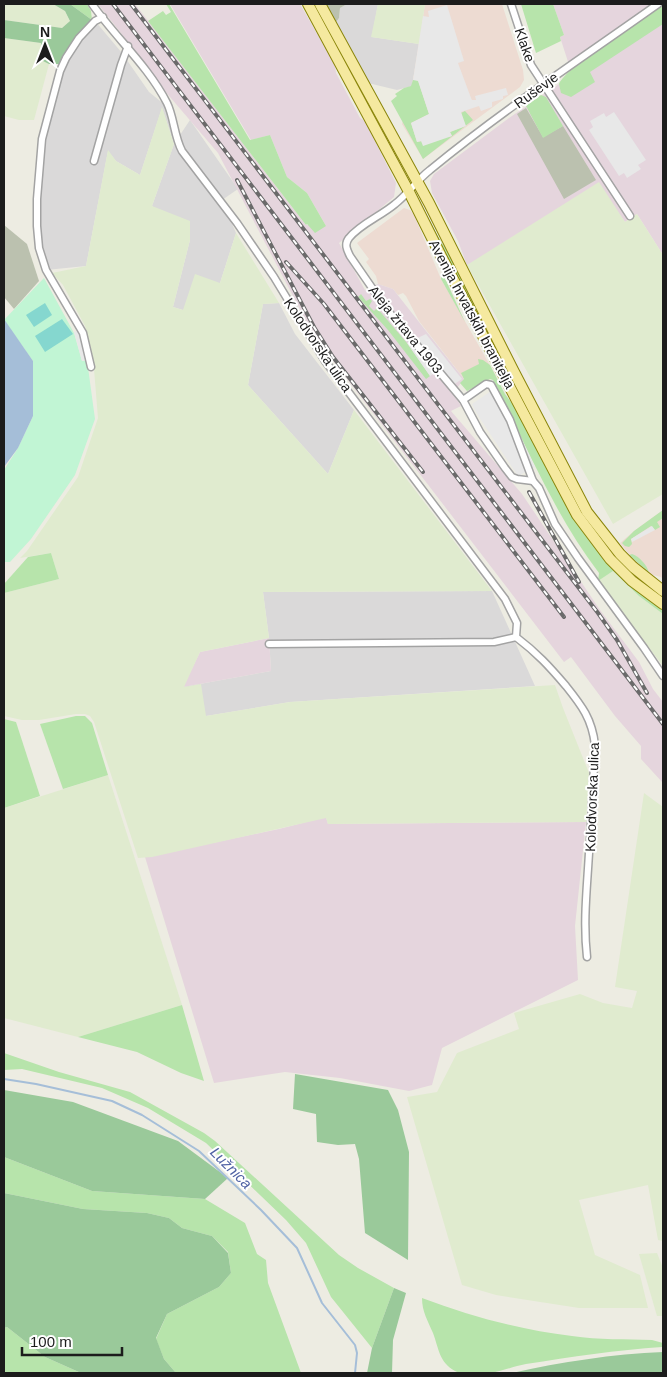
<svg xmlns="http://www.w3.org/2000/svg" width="667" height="1377" viewBox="0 0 667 1377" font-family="Helvetica,sans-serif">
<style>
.residential{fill:#dad9d9}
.commercial{fill:#eddbd2}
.industrial{fill:#e5d5dd}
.construction{fill:#bbc1af}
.farmland{fill:#e0ebcf}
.grass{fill:#b7e4ab}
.forest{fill:#9ac99a}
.park{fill:#c1f5d4}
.pitch{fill:#85d7cf}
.parking{fill:#e8e8e8}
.water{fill:#a5bed8}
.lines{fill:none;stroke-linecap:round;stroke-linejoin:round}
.stream{stroke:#a5bed8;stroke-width:2}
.street-casing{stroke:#a3a3a3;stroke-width:9}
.primary-casing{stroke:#8a850a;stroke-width:12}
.street{stroke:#fff;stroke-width:6}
.primary{stroke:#f5e99f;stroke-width:10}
.rail-casing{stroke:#6a6a6a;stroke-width:4}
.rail{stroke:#fff;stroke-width:2;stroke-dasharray:5.5;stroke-linecap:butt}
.labels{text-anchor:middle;stroke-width:4;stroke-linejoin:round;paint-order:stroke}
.street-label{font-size:14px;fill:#1c1c1c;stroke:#fff}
.water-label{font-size:15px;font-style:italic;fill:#5062a4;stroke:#fff}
</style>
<rect width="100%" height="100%" fill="#edece2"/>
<g class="residential">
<path d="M347,4h31l-6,33 47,7 -7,42 -15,4 -29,-7 -34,-58 5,-7 1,-10z"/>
<path d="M95,21l27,32 27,39 16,13 11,36 14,-21 48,69 -16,11 14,33 -16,50 -37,27 -10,-3 17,-67 -38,-34 22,-62 -12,-36 -22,67 -24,-14 -8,-10 -22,115 -40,4 -7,-22 2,-121 19,-56 10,-22z"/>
<path d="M279,303l16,31 59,76 -26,64 -80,-89 15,-81z"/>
<path d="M492,591l43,95 -245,16 -84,14 -23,-29 88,-16 -2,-33 -6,-46z"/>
</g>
<g class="commercial">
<path d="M425,4h77l21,66 1,10 -4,7 -97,72 -21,-35 11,-44z"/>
<path d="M404,208l6,2 4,5 27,64 55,97 -24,13 -53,-68 -13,-25 -3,-3 -5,2 -5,-6 -15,-5 -2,-8 -10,-14 3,-3 -12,-16z"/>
<path d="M663,510v70l-2,-3 -12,-3 -16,-15 -13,-16 14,-12z"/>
</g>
<g class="industrial">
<path d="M98,4h37l171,221 20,1 -19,-33 -20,-16 -17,-42 -19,5 -81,-136h130l35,61 1,8 24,45 5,3 31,62 -2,14 -55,46 26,47 13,-6 15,5 71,90 -11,14 8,13 -10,5 71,83 78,116 39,52 14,27 10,13v81l-22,-24v-13l-26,-30 -44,-59 -7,5 -250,-326 -96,-183 -72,-84 -22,-32z"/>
<path d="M553,4h110v251l-26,-41 -12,8 -10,-14 -148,57 -9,-24 -26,-48 -2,-12 4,-7 75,-56 50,-34 12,-13 -11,-34 4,-2z"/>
<path d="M269,638l2,33 -88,16 17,-35z"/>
<path d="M326,817l2,7 258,-2 -11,104 3,54 -136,68 -10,37 -23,6 -69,-13 -55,-6 -71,11 -69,-226 134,-28z"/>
</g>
<g class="construction">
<path d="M325,4h22l-7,4 -1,10 -5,7z"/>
<path d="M526,108l17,29 20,-11 33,54 -32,19 -47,-85z"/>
<path d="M4,225l23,19 12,37 -25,28 -10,-12z"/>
</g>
<g class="farmland">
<path d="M4,4h49l12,7 5,10 -8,7 -58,-8z"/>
<path d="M378,4h47l-6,40 -48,-7z"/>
<path d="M4,38l37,5v17l8,4 -15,56h-15l-15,-4z"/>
<path d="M162,107l12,37 -22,62 38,15v19l-17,67 10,3 12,-36 25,9 16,-50 43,70 -16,1 -15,81 80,89 26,-64 138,181 -229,1 6,46 -69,14 -16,35 17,-3 5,32 84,-14 265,-17 8,23 26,65 -3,49 -258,2 -2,-6 -174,39 -14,1 -44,-136 -4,-6 -5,-2h-9l-37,6h-17l-18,-4v-123l55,-14 -8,-26 -31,5 7,-7 51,-74 20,-59 -5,-61 -8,-31 -22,-41 -11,-12 34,-7 22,-116 8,11 24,14z"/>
<path d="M599,182l26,40 12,-8 26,41v239l-50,30 -146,-259z"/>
<path d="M613,571l26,25 24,18v52l-65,-85z"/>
<path d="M108,775l74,230 -104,32 -74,-19v-210z"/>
<path d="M644,793l19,14v434l-5,-1 -10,-55 -69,15 16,55 45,20 8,33h-69l-83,-13 -34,-10 -55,-188 30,-5 20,-39 62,-24 -5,-16 66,-19 23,9 29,5 5,-17 -22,-4z"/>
<path d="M657,1253l6,15v48h-6l-18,-62z"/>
</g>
<g class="grass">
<path d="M70,4h17l4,7 1,9z"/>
<path d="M166,4h3l81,136 20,-5 17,42 20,16 19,33 -11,7 -8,-9 -1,1 -158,-204 15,-10 3,4 5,-3z"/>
<path d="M312,4h3l88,158 -2,1z"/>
<path d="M521,4h32l11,31 -4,2 1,4 -25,12z"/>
<path d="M662,4h1v20l-73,48 5,10 -24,15 -10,-4 -2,-9c10,-20 81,-65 103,-80z"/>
<path d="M413,80h5l11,34 -18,9 6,19 35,-6 -2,-4 15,-6 -4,-13 4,-2 8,9 -50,39 -32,-58 6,-5 -2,-2 9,-6 7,-2z"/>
<path d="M541,95l5,2 17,29 -20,12 -17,-32z"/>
<path d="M424,210l15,28 24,40 124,240 19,27 11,11 46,40v4c-33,-24 -53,-47 -78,-79l-162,-310z"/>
<path d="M441,275l3,1 21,46 -24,-43z"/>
<path d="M361,294l5,7 4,-2 2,2 -3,5 5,5 3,-3 30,35 23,33 -4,3 -38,-49 -30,-33z"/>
<path d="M478,359l5,1 7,5 15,29 12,16 33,63 88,118 25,20v3l-24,-18 -26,-25 -15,10 1,-8c-45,-59 -73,-128 -106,-193l-3,-1 -23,12 -7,-8 4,-4 -3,-6 18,-9z"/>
<path d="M663,510v8l-6,4 3,5 -5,3 -4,-4 -20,13 1,5 -3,3 -4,-1 -3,-3 12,-12z"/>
<path d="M51,553l8,26 -55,14v-9l24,-27z"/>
<path d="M632,554c8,3 15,11 17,19l-20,-18z"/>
<path d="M76,716h9l7,7 16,52 -45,14 -23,-65z"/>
<path d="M4,719l12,3 24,74 -36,12z"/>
<path d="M182,1005l22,76 -23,-8 -44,-21 -59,-15z"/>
<path d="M4,1053l55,19 71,20 74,41 11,8 124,114 19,13 36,20 -22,60 -41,-51 -25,-54 -20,-23 -80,-77 -58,-35 -46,-20 -80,-19 -18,1z"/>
<path d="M4,1157l88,34 113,8 40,24 12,31 9,6 2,23 33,90h-125l-12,-14 -8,-20 11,-25 52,-27 12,-14 -3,-21 -16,-16 -30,-8 -13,-10 -22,-5 -64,-4 -79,-16z"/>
<path d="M422,1298c48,18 98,32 150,38 27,4 54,3 80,4l11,3 -1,4c-45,3 -91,10 -136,17 -12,2 -25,8 -37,9 -8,1 -26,3 -34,-2 -16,-9 -16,-22 -22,-38 -5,-12 -11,-21 -11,-35z"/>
<path d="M7,1327l38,30 36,16h-77v-45z"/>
</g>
<g class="forest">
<path d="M53,4h17l22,16 -31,44h-12l-8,-4v-17l-37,-5v-18l58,8 8,-7 -5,-10z"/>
<path d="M295,1074l93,16 10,20 11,42 -1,108 -43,-27 -6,-74 -4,-15 -17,1 -21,-3 -1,-28 -23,-5z"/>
<path d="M4,1090l69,12 105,39 50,37 -23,21 -113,-8 -88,-34z"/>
<path d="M4,1193l79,16 64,4 22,5 13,10 30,8 16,17 3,20 -12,14 -52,27 -11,24 8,21 12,14h-95l-36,-16 -38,-30 -3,1z"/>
<path d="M394,1288l12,5 -13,47 -1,33h-25l5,-25z"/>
<path d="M663,1352v21h-151c49,-11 101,-19 151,-21z"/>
</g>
<path class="park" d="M44,278l30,55 8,28 5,-1 8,59 -20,56 -44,64 -21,23h-6v-92l14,-22 15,-32v-55l-29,-41z"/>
<g class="pitch">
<path d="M45,303l7,12 -18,12 -8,-12z"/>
<path d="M62,319l11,15 -28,18 -10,-16z"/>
</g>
<g class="parking">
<path d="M447,5l17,56 -6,2 13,35 1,2h4l-1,-4 31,-8 2,7 -5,1v3l-11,3v5l-11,4 -2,-5 -18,6 5,14 -16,6 2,4 -29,10 -2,-5 -4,1 -6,-19 18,-9 -11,-33 -5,-1 10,-64 6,1 -1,-6z"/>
<path d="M614,112l32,48 -8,5 3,4 -14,9 -3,-5 -5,3 -30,-46 4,-3 -3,-6 14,-8 2,4z"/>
<path d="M79,330l8,30 -5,1 -8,-29z"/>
<path d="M426,334l36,45 -9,6 -13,-15 -10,6 -23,-33z"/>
<path d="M497,387l38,80 -17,9 -41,-62 -5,-10z"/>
<path d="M652,526l3,4 -23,12 -1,-3z"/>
</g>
<path class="water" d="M4,319l29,42v55l-15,32 -14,19z"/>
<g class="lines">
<path class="stream" d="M4,1079l32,5 76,17 30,14 57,36 62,59 36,38 25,55 33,42 2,8 -2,20"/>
<g class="street-casing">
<g id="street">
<path d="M92,4c24,34 56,62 75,99 7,14 7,33 15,48l55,72 37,54 51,84 180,238 12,24 -1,14c21,16 33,29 50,49 16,20 26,33 29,59 -2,36 -3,72 -6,108 -2,35 -6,69 -2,104"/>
<path d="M511,4l20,61 99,151"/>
<path d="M94,161l27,-96 7,-19"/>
<path d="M91,367l-8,-34 -37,-63 -7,-22 -2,-22v-27l5,-60 18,-68 6,-13 13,-20 16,-17 8,-4"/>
<path d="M463,400l23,-16 5,1 19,35 23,61 6,7 16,36 23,34 66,90 19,28"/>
<path d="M533,481l-16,-2 -5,-2 -7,-9 -25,-36 -17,-32 -75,-89 -38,-55c-3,-6 -6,-12 -1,-18 11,-14 32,-22 46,-34 13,-10 22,-24 35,-34 73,-60 152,-112 228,-166"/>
<path d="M269,644l225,-2 22,-5"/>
</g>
</g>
<g class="primary-casing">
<g id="primary">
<path d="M308,4l100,186 34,68 135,257 33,44 22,22 31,23"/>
<path d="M320,4l109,199 84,167 74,142 33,42 13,13 30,24"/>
</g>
</g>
<use href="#street" class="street"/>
<use href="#primary" class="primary"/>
<g class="rail-casing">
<g id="rail">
<path d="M113,4l550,720"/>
<path d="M131,4l467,609 19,27 30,53"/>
<path d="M237,180l77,147 19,30 90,115"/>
<path d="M286,262l38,42 240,313"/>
<path d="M529,492l50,90"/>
</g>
</g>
<use href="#rail" class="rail"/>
</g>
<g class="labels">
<g class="street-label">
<text transform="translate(525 45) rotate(71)" y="5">Klake</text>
<text transform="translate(536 90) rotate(-36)" y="5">Ruševje</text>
<text transform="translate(472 314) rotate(62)" y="5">Avenija hrvatskih branitelja</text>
<text transform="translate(407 331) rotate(51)" y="5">Aleja žrtava 1903.</text>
<text transform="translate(318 345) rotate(56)" y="5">Kolodvorska ulica</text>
<text transform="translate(592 797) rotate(-88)" y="5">Kolodvorska ulica</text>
</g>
<g class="water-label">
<text transform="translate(231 1168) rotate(45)" y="5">Lužnica</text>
</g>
</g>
<rect width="667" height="1377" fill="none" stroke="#1c1c1c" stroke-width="10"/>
<g transform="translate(45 45)" stroke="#ffffff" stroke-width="4" paint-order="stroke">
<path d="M0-4L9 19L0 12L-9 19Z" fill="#1c1c1c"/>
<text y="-8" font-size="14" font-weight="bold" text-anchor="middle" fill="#1c1c1c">N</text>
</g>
<path d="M22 1347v8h100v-8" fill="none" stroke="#1c1c1c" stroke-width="2.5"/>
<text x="30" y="1347" font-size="15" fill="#1c1c1c" stroke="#ffffff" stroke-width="4" paint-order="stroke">100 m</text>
</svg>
